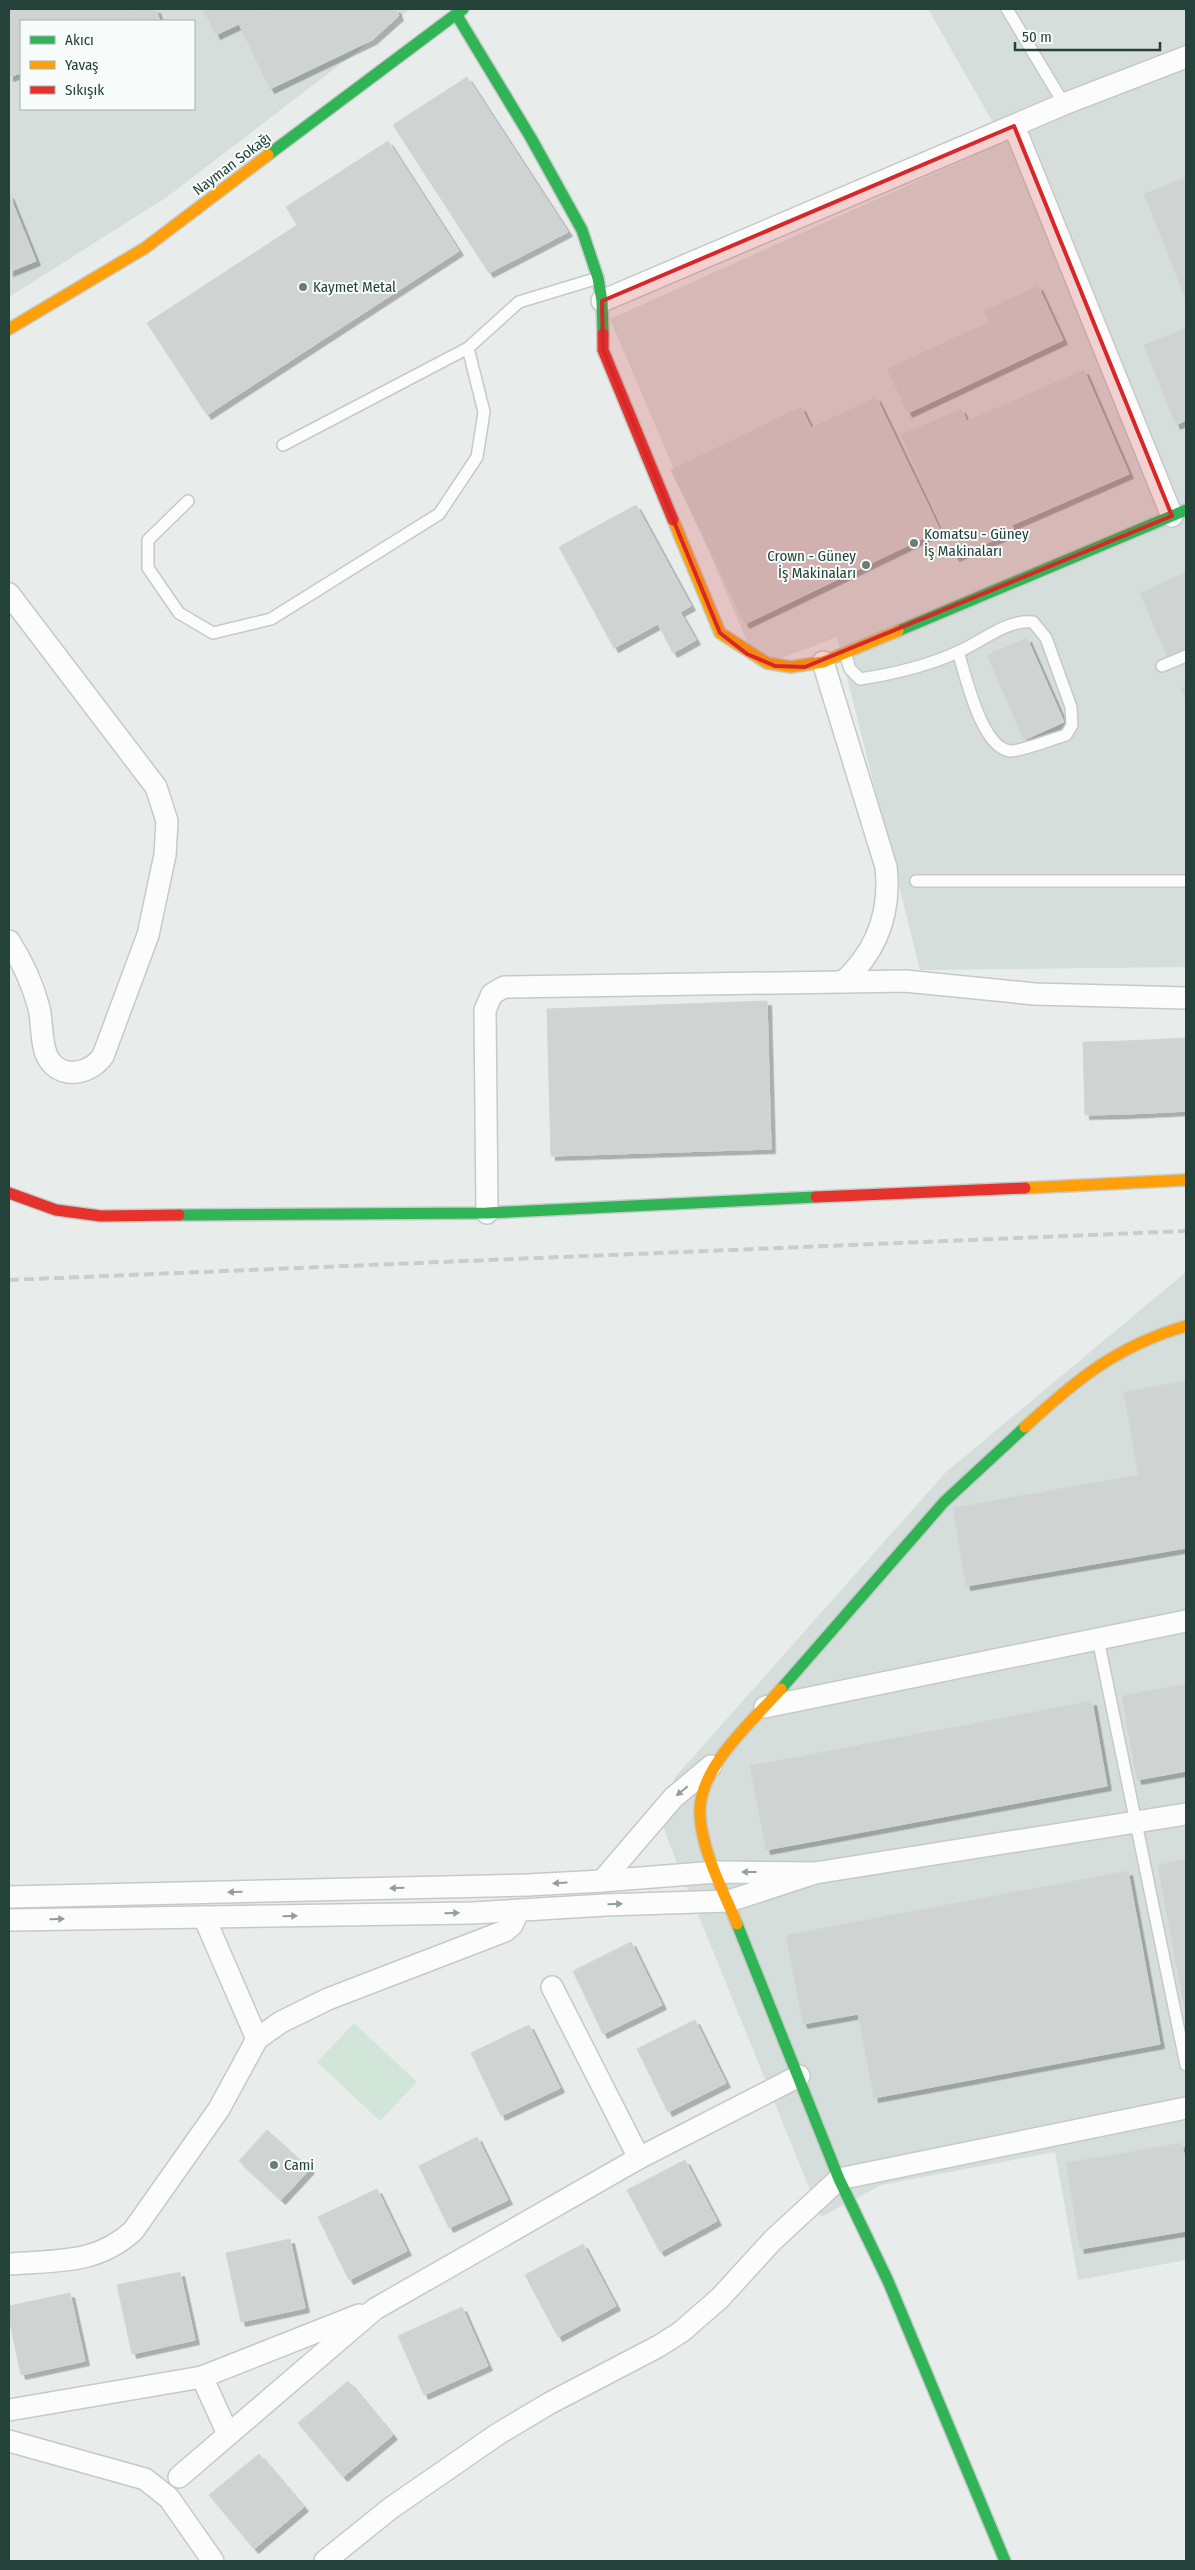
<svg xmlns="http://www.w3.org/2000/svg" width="1195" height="2570" viewBox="0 0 1195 2570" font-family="'Fira Sans Condensed',sans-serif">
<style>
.built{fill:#d6dedb;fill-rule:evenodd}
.green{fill:#d1e6d8}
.building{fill:#cfd4d2;stroke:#d1d6d4;filter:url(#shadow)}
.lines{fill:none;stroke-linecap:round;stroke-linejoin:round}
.lane-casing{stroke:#c5cac8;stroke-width:14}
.street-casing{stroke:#c5cac8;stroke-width:24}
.fast-casing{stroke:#c3cbc8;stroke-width:14}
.slow-casing{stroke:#c3cbc8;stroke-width:14}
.jam-casing{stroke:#c3cbc8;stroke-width:14}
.lane{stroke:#fcfcfc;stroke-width:11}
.street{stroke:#fcfcfc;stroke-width:21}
.fast{stroke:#30b455;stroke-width:11}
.slow{stroke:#ff9f0a;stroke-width:11}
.jam{stroke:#e5322d;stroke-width:11}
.rail{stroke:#c9cdcc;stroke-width:4;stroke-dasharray:10 5;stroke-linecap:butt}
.oneway{fill:#909f9b}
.marked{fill:#d62828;fill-opacity:0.2;stroke:#d62828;stroke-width:4;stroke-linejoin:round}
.poi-dot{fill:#697e78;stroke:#f7fbf9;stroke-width:2}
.labels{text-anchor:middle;stroke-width:4;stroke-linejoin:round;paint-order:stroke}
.street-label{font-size:15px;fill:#24423a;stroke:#f7fbf9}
.poi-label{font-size:15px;fill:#24423a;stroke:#f7fbf9;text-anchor:start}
</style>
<defs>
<filter id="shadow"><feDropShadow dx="4.5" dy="4.5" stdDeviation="0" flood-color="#0004"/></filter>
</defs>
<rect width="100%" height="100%" fill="#e8edeb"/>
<g class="built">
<path d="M9,9h401l-38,31 -205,157 -158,100zM21,21h173v88h-173z"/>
<path d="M928,9h258v958l-266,3 -83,-333 -79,30 -148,-348 394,-177z"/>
<path d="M1186,1272v988l-108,20 -23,-128 -174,33 -60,32 -154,-379 -6,-20 4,-22 11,-20 269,-303z"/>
</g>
<path class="green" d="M354,2023l63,59 -37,39 -63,-59z"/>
<g class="building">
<path d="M9,9h118l4,12h-110v52l-12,4z"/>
<path d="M127,9h29l4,12h-29z"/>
<path d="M203,9h57l2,4 -46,22z"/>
<path d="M260,9h12l-10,4z"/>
<path d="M272,9h124l3,7 -27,24 -102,49 -31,-65z"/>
<path d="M467,77l101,155 -79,41 -96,-148z"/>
<path d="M388,141l71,110 -252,164 -60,-92 150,-98 -11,-18z"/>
<path d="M1186,177v123l-42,-106z"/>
<path d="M9,194l27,67 -27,11z"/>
<path d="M1038,286l25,54 -155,73 -21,-44 102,-47 -5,-11z"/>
<path d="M1186,328v92l-10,5 -32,-80z"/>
<path d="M1084,370l45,104 -117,51 2,6 -59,26 -54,-122 60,-26 6,12z"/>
<path d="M876,397l64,133 -195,94 -74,-154 130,-63 10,21z"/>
<path d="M636,505l55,101 -77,42 -55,-101z"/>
<path d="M1186,572v79l-18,8 -28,-66z"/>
<path d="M680,612l16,28 -23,13 -15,-29z"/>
<path d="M1027,638l37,84 -40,18 -37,-85z"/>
<path d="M1186,686v14l-5,-12z"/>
<path d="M767,1001l4,148 -220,7 -4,-147z"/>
<path d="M1186,1038v73l-17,1 -2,-73z"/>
<path d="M1167,1039l2,73 -42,2 -2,-73z"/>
<path d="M1125,1041l2,73 -42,1 -2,-73z"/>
<path d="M1186,1381v167l-220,38 -13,-78 185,-33 -14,-83z"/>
<path d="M1186,1684v87l-49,9 -15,-84z"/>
<path d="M1092,1701l15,85 -341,64 -16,-84z"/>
<path d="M1186,1859v158l-28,-152z"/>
<path d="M1128,1871l32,173 -286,54 -16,-84 -55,10 -17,-89z"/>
<path d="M631,1942l31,63 -59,29 -30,-63z"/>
<path d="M695,2020l31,63 -58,29 -31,-63z"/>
<path d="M529,2025l31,63 -59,28 -30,-63z"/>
<path d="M267,2130l43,39 -29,31 -42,-39z"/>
<path d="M477,2137l31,63 -59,28 -30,-62z"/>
<path d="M1182,2143l4,23v65l-106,18 -14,-86z"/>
<path d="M685,2160l32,61 -57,31 -33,-62z"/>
<path d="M377,2189l30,62 -58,29 -31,-63z"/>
<path d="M290,2239l15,69 -64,14 -15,-69z"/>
<path d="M583,2244l33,62 -58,31 -33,-62z"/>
<path d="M180,2272l15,68 -63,14 -15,-69z"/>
<path d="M70,2293l15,68 -64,14 -12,-56v-13z"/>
<path d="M462,2307l26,59 -64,29 -26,-59z"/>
<path d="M348,2381l45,54 -50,42 -45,-54z"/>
<path d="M259,2454l45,53 -50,42 -45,-54z"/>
</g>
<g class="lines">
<g class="lane-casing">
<g id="lane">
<path d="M1007,9l57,95"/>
<path d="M283,445l185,-97"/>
<path d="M188,501l-40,39v28l31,45 34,20 58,-14 168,-105 38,-57 7,-45 -16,-64 51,-46 79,-24"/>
<path d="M845,653l5,16 10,10c33,-5 70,-14 100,-28 23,-10 47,-32 73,-29l13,16 25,69 1,18 -6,10c-11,3 -47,17 -56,16 -29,-4 -44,-75 -52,-99"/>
<path d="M1162,666l24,-10"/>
<path d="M916,881h270"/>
<path d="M1098,1639l88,426"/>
</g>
</g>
<g class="street-casing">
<g id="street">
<path d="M1014,126l158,390"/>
<path d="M602,301l462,-197 122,-47"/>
<path d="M9,594l147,193 11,34 -2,34 -17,80 -45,121c-12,17 -39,24 -53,5 -10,-13 -7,-37 -11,-53 -6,-23 -17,-47 -30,-67"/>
<path d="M823,662l63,205c5,45 -9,84 -43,115"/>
<path d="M487,1213l-2,-203 7,-16 12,-7 401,-6 130,13 151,4"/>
<path d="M765,1707l421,-86"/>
<path d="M602,1881l114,-9 99,1 371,-59"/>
<path d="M9,1897l518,-12 75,-4 71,-83 38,-32"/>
<path d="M204,1917l53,122"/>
<path d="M9,1920l464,-7 132,-8 124,-4 86,-28"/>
<path d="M552,1987l87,171"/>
<path d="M9,2264c48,-4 86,1 124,-33l86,-122 38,-70 24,-17 47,-23 177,-68 7,-6 6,-14"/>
<path d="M202,2377l26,57"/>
<path d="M9,2410l193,-33 157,-62"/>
<path d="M9,2441l136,38 24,19 44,63"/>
<path d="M179,2477l196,-168 264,-151 160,-82"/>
<path d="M325,2561l66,-53 107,-74 52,-31 109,-57 22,-14 39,-34 52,-57 67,-62 347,-71"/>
</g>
</g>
<g class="fast-casing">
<g id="fast">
<path d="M456,14l75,124 51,92 16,48 4,23 1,33"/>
<path d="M268,155l195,-146"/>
<path d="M898,631l288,-121"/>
<path d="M179,1215l308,-2 329,-16"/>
<path d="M781,1689l163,-187 81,-75"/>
<path d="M737,1924l102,255 49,102 117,280"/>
</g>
</g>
<g class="slow-casing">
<g id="slow">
<path d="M9,329l136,-81 123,-93"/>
<path d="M673,520l47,113 47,30 24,4 32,-5 75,-31"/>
<path d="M1025,1188l161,-8"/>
<path d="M1025,1427c52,-48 92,-81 161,-101"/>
<path d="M737,1924c-14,-34 -35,-72 -37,-109 -3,-47 53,-94 81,-126"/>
</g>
</g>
<g class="jam-casing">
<g id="jam">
<path d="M603,334v16l70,170"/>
<path d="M9,1193l47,17 45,6 78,-1"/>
<path d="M816,1197l209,-9"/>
</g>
</g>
<use href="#lane" class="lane"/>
<use href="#street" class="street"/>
<use href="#fast" class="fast"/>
<use href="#slow" class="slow"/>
<use href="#jam" class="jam"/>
<path class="rail" d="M9,1280l1177,-49"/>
</g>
<defs><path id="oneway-solid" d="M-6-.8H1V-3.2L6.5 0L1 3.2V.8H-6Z" transform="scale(1.25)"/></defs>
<g class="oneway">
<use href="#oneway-solid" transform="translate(682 1791) rotate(140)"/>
<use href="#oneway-solid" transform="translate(749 1872) rotate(-180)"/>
<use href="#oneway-solid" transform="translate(560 1883) rotate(176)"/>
<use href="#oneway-solid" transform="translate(397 1888) rotate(179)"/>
<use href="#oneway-solid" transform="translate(235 1892) rotate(179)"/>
<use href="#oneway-solid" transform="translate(615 1904) rotate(-1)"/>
<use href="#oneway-solid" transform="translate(452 1913) rotate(-1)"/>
<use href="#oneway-solid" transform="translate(290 1916) rotate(-1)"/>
<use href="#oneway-solid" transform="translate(57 1919) rotate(-1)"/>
</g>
<path class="marked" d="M1014,126l158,390 -367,151 -30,-1 -28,-12 -27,-21 -117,-283 -1,-49z"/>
<g class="poi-dot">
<circle cx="303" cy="287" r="5"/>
<circle cx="914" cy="543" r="5"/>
<circle cx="866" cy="565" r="5"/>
<circle cx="274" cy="2165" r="5"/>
</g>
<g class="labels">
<g class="street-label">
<text transform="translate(232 164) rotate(-37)" y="5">Nayman Sokağı</text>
</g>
<g class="poi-label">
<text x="313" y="292">Kaymet Metal</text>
<text x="924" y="539">Komatsu - Güney<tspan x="924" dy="17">İş Makinaları</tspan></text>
<text x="856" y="561" text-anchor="end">Crown - Güney<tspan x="856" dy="17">İş Makinaları</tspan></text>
<text x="284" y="2170">Cami</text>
</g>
</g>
<rect width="1195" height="2570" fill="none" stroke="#24423a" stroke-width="20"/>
<rect x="20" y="20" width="175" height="90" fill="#f7fbf9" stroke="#a3b1ad"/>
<rect x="30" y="36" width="25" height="8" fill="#30b455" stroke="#a3b1ad"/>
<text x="65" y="45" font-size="15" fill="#24423a">Akıcı</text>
<rect x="30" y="61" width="25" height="8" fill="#ff9f0a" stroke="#a3b1ad"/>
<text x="65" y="70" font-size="15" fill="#24423a">Yavaş</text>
<rect x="30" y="86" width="25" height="8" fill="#e5322d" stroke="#a3b1ad"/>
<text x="65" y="95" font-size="15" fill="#24423a">Sıkışık</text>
<path d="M1015 42v8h145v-8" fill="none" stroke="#24423a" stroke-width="2.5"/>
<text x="1022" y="42" font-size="15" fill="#24423a" stroke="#f7fbf9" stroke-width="4" paint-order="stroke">50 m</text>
</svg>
